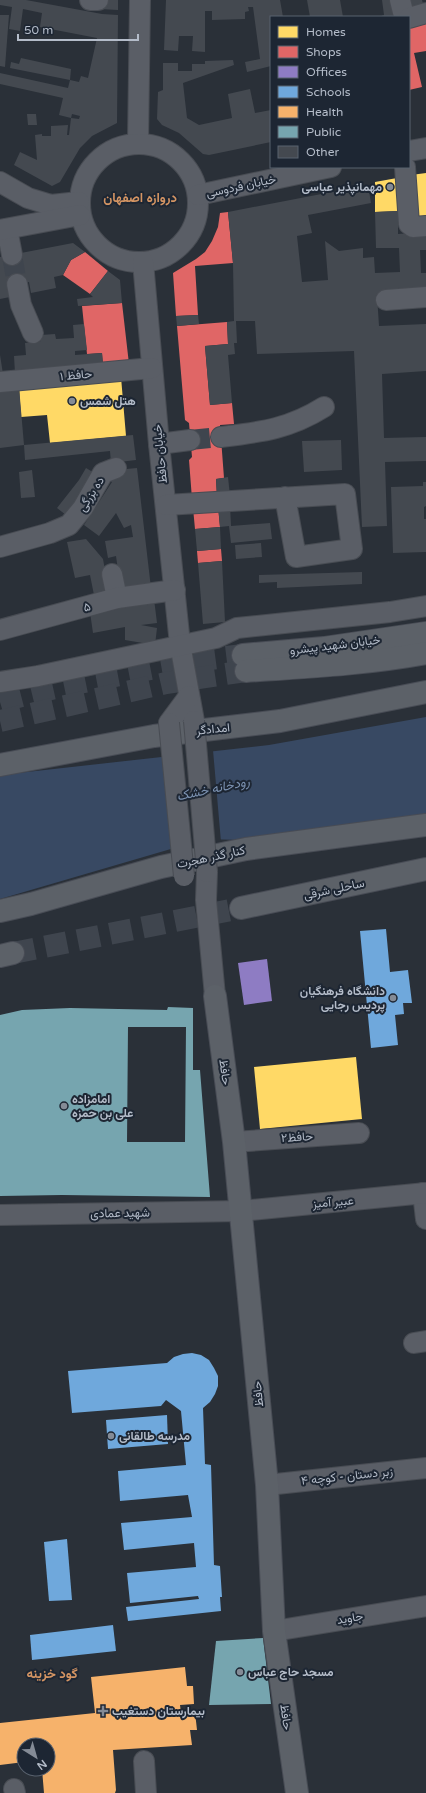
<svg xmlns="http://www.w3.org/2000/svg" width="426" height="1793" viewBox="0 0 426 1793" font-family="'Varela Round',Vazirmatn,sans-serif">
<style>
.water{fill:#384963}
.pier{fill:#2a3038}
.homes{fill:#ffd966}
.shops{fill:#e06666}
.offices{fill:#8e7cc3}
.schools{fill:#6fa8dc}
.health{fill:#f6b26b}
.public{fill:#76a5af;fill-rule:evenodd}
.building{fill:#444950;fill-rule:evenodd}
.lines{fill:none;stroke-linecap:round;stroke-linejoin:round}
.minor-tunnel{stroke:#3f454e;stroke-width:20;stroke-dasharray:20 10;stroke-linecap:butt}
.major-tunnel{stroke:#3f454e;stroke-width:22;stroke-dasharray:22 11;stroke-linecap:butt}
.minor-casing{stroke:#484c53;stroke-width:22}
.major-casing{stroke:#484c55;stroke-width:24}
.minor{stroke:#5a5e66;stroke-width:20}
.major{stroke:#5c6168;stroke-width:22}
.minor-bridge-casing{stroke:#484c53;stroke-width:22;stroke-linecap:butt}
.minor-bridge{stroke:#5a5e66;stroke-width:20}
.poi-dot{fill:#848b96;stroke:#1d2633;stroke-width:1.5}
.labels{text-anchor:middle;stroke-width:4;stroke-linejoin:round;paint-order:stroke}
.street-label{font-size:12px;fill:#b4bcc9;stroke:#1d2633}
.poi-label{font-size:12px;font-weight:bold;fill:#b4bcc9;stroke:#1d2633;text-anchor:start}
.neighbourhood-label{font-size:13px;font-weight:bold;fill:#d59563;stroke:#1d2633}
.water-label{font-size:13px;font-style:italic;fill:#7c92b1;stroke:#1d2633}
</style>
<rect width="100%" height="100%" fill="#2a3038"/>
<path class="water" d="M426,717v98l-185,25 -36,-1 -205,60v-124l269,-30z"/>
<path class="pier" d="M213,750l8,92 -15,-1 -17,5 -8,-92z"/>
<g class="homes">
<path d="M426,173v50l-10,-2 -5,-46z"/>
<path d="M397,178l1,33 -23,1v-30z"/>
<path d="M121,377l5,59 -76,7 -3,-28 -26,2 -2,-30z"/>
<path d="M356,1057l6,62 -102,10 -6,-62z"/>
</g>
<g class="shops">
<path d="M426,19v32l-12,2 8,34 -13,3v-66z"/>
<path d="M228,212l5,51 -38,3 3,49 -22,1 -3,-43 23,-14 9,-7 7,-11 6,-14 2,-14z"/>
<path d="M85,252l23,19 -18,23 -27,-19 8,-15z"/>
<path d="M122,303l7,61 -26,1 -1,-12 -15,1 -5,-48z"/>
<path d="M227,322l1,22 -23,2 5,59 22,-2 2,21 -14,1 4,53 -8,1 1,18 -25,2 -3,-39 3,-3 -3,-34 -4,-3 -8,-94z"/>
<path d="M218,506l2,21 -25,2 -2,-21z"/>
<path d="M221,549l1,12 -24,2 -1,-12z"/>
</g>
<path class="offices" d="M267,959l5,42 -28,4 -6,-42z"/>
<g class="schools">
<path d="M386,929l4,43 18,-2 4,33h-9l1,11 -9,1 3,30 -27,3 -11,-117z"/>
<path d="M192,1353l9,2 8,5 5,8 4,8v10l-3,8 -5,8 -7,6 2,56 6,1 3,100 6,1 2,31h-2l1,14 -93,10 -2,-14 73,-8 -1,-3 -68,7 -3,-30 69,-6 -2,-24 -70,7 -3,-27 71,-6 -4,-22 -68,6 -2,-30 68,-6 -5,-54 -15,-11 -5,6 -89,7 -4,-42 99,-8 7,-6 9,-3z"/>
<path d="M167,1415l1,29 -60,5 -2,-29z"/>
<path d="M67,1539l5,61 -23,1 -5,-59z"/>
<path d="M113,1625l3,26 -84,9 -2,-25z"/>
</g>
<path class="health" d="M185,1667l2,19h6l1,18 -14,1 1,8 14,-1 2,18h-7l2,15 -79,5 3,40 -1,3h-71l-2,-24h6v-24h-24v17l-24,3v-42l95,-10 -4,-36z"/>
<g class="public">
<path d="M168,1007l25,1v62h7l10,127 -148,-2 -62,1v-181l22,-5 48,-2 97,2zM128,1027h58l-1,115h-58z"/>
<path d="M263,1638l8,66 -62,1 7,-64z"/>
</g>
<g class="building">
<path d="M0,0h26l76,14 16,1 -1,108 -25,13 -12,12 -20,34 -8,4 -38,-21 6,-13 17,8 -2,-25 7,-1v2h9v-10l17,-1 -1,10h2l2,-17 -12,-3 4,-17 -63,-14v-11l68,15 2,-8 9,2 2,-6 7,2 9,-40 -57,-11 2,-14 -19,-4 -3,22 -11,-2 3,-22 -12,-2zM72,114l8,2 -1,3 -8,-1z"/>
<path d="M101,0h17v10l-18,-1z"/>
<path d="M166,0h114l3,17h-12v49l-24,6 -2,-10 15,-3 -7,-52h-5l1,4 -4,1v7l-33,1v-9h-7v41l-13,-1 1,-15h-14l-1,15 -14,-1z"/>
<path d="M307,0h33l3,17h-33z"/>
<path d="M382,0h14l3,17h-21l6,-2z"/>
<path d="M406,0h16l2,8 -15,4z"/>
<path d="M0,15h9l-4,52 -5,-1z"/>
<path d="M21,58l50,11 -1,11 -60,-12 1,-6 8,2z"/>
<path d="M233,60l1,5 -51,18 4,35 12,7 33,-7 -4,-24 22,-5 5,24 16,-3v32l-62,13 -6,-1 -24,-21 -17,-8 -5,-6 1,-27 5,-2v-27h15v8h14v-7h13v-3z"/>
<path d="M27,114h9l1,11h-9z"/>
<path d="M368,185l3,18 -63,12 4,18 -15,3 5,46 26,-2 -3,-39 14,10 24,-3v10l11,-1 1,16 25,-1 -1,-24h-23l-1,-36 23,-1v23l28,-2v18h-6l1,23h5v20l-49,2 2,31 47,-2v47l-44,3 2,64 42,-1v24l-41,1 2,64 -25,1 -8,-176 -97,3 -2,-33h-19l1,22h-3l1,11 -7,1 4,48 -22,2 -5,-59 23,-2 -1,-22 7,-1 -1,-58 -5,-51z"/>
<path d="M73,243l12,9 -14,8 -8,15 -9,2 2,11 -25,5 -2,-11 -12,2 -2,12 -15,3v-42z"/>
<path d="M108,271l12,9 2,23 -44,3 -1,-7 16,-2 -3,-3z"/>
<path d="M198,315l1,9 -22,2 -1,-10z"/>
<path d="M84,324l3,26 -12,1v4l27,-2 1,12 -88,8 -1,-17 12,-1 -1,-12 16,-2v-6l14,-1 1,5 18,-1 -1,-13z"/>
<path d="M0,355l3,19h-3z"/>
<path d="M19,387l5,58 -24,3v-57z"/>
<path d="M133,435l3,25 -25,3 -1,-12 -85,9 -1,-15z"/>
<path d="M341,440l1,30 -38,2 -2,-31z"/>
<path d="M86,468l10,6 -30,41 -9,-7 22,-28z"/>
<path d="M137,468l14,120 -30,3 -5,-35 -8,2 -3,-17 28,-4 -2,-12 -7,3 -8,-15 -17,23 -15,-11 28,-43 -5,-5 9,-7z"/>
<path d="M32,470l3,27 -14,1 -2,-26z"/>
<path d="M228,477l2,19 -13,1 -1,-18z"/>
<path d="M423,482h3v24l-2,1v12h2v33l-33,1 -2,-66 32,-1z"/>
<path d="M230,505l1,21 39,-3 2,16 -41,4 -2,-17 -9,1 -2,-21z"/>
<path d="M220,527l1,22 -24,2 -2,-22z"/>
<path d="M86,539l17,20 6,33 -15,3 -4,-20 -15,3 -8,-36z"/>
<path d="M261,543l1,14 -26,2 -1,-14z"/>
<path d="M222,561l3,61 -22,2 -5,-61z"/>
<path d="M362,572v12l-85,4v-6l-18,1v-8z"/>
<path d="M154,599l3,24 -16,2 16,3 -2,17 -30,-5v-13l-32,6 -3,-21z"/>
</g>
<g class="lines">
<g class="minor-tunnel">
<path d="M12,255l5,29"/>
<path d="M190,440l31,-3"/>
</g>
<g class="major-tunnel">
<path d="M0,702c41,-12 83,-20 125,-28 40,-8 78,-15 118,-19"/>
<path d="M0,721l166,-38 80,-12"/>
<path d="M13,953l228,-45"/>
</g>
<g class="minor-casing">
<g id="minor">
<path d="M90,0h8"/>
<path d="M400,0l3,12 4,5"/>
<path d="M409,18l17,-5"/>
<path d="M138,143l2,-143"/>
<circle cx="139" cy="203" r="59"/>
<path d="M409,151l17,-3"/>
<path d="M405,167l4,57 4,3 13,-1"/>
<path d="M0,182l28,16 23,7 28,-3"/>
<path d="M198,195l133,-28"/>
<path d="M7,229l5,26"/>
<path d="M0,230l80,-15"/>
<path d="M143,262l16,182 21,200 14,77"/>
<path d="M17,284l4,21 12,28"/>
<path d="M386,300l40,-3"/>
<path d="M0,382l152,-14"/>
<path d="M221,437c40,-5 68,-8 103,-30"/>
<path d="M159,444l31,-4"/>
<path d="M166,505l179,-11 7,55 -56,8 -11,-60"/>
<path d="M0,547l50,-14 19,-8 14,-17 20,-35 13,-5"/>
<path d="M112,574l5,24"/>
<path d="M0,630l117,-32 58,-8"/>
<path d="M0,682l38,-6 178,-38 21,-10 153,-16 36,-6"/>
<path d="M169,723l20,-27"/>
<path d="M207,872l-1,28 9,96"/>
<path d="M234,1142l125,-9"/>
<path d="M423,1193l3,26"/>
<path d="M0,1215l241,-4 185,-18"/>
<path d="M414,1343l12,-2"/>
<path d="M267,1485l159,-17"/>
<path d="M274,1631l152,-25"/>
<path d="M144,1761l2,32"/>
<path d="M14,1789l1,4"/>
</g>
</g>
<g class="major-casing">
<g id="major">
<path d="M243,655l81,-7 102,-15"/>
<path d="M246,671c60,-4 121,-7 180,-18"/>
<path d="M0,765l154,-29 126,-15 146,-29"/>
<path d="M241,908l185,-39"/>
<path d="M0,911l31,-7 130,-37 85,-18 180,-24"/>
<path d="M0,956l13,-3"/>
<path d="M215,996l19,146 33,343 7,146 23,162"/>
</g>
</g>
<use href="#minor" class="minor"/>
<use href="#major" class="major"/>
<g class="minor-bridge-casing">
<g id="minor-bridge">
<path d="M194,721l13,151"/>
<path d="M169,723l15,153"/>
</g>
</g>
<use href="#minor-bridge" class="minor-bridge"/>
</g>
<g class="poi-dot">
<circle cx="390" cy="187" r="4"/>
<circle cx="72" cy="401" r="4"/>
<circle cx="393" cy="998" r="4"/>
<circle cx="64" cy="1106" r="4"/>
<circle cx="111" cy="1436" r="4"/>
<circle cx="240" cy="1672" r="4"/>
<path d="M101 1705h4v4h4v4h-4v4h-4v-4h-4v-4h4z"/>
</g>
<g class="labels">
<g class="street-label">
<text transform="translate(241 186) rotate(-12)" y="4">خیابان فردوسی</text>
<text transform="translate(76 375) rotate(-5)" y="4">حافظ ۱</text>
<text transform="translate(160 454) rotate(-96)" y="4">خیابان حافظ</text>
<text transform="translate(91 494) rotate(-58)" y="4">ده بزرگی</text>
<text transform="translate(87 607) rotate(-14)" y="4">۵</text>
<text transform="translate(335 645) rotate(-7)" y="4">خیابان شهید پیشرو</text>
<text transform="translate(213 729) rotate(-6)" y="4">امدادگر</text>
<text transform="translate(211 857) rotate(-12)" y="4">کنار گذر هجرت</text>
<text transform="translate(334 889) rotate(-12)" y="4">ساحلی شرقی</text>
<text transform="translate(225 1072) rotate(82)" y="4">حافظ</text>
<text transform="translate(297 1137) rotate(-4)" y="4">۲حافظ</text>
<text transform="translate(333 1202) rotate(-5)" y="4">عبیر آمیز</text>
<text transform="translate(120 1213) rotate(-1)" y="4">شهید عمادی</text>
<text transform="translate(258 1394) rotate(-96)" y="4">حافظ</text>
<text transform="translate(347 1476) rotate(-6)" y="4">زبر دستان - کوچه ۴</text>
<text transform="translate(350 1618) rotate(-9)" y="4">جاوید</text>
<text transform="translate(286 1717) rotate(82)" y="4">حافظ</text>
</g>
<g class="poi-label">
<text x="382" y="191" text-anchor="end">مهمانپذیر عباسی</text>
<text x="80" y="405">هتل شمس</text>
<text x="385" y="995" text-anchor="end">دانشگاه فرهنگیان<tspan x="385" dy="14">پردیس رجایی</tspan></text>
<text x="72" y="1103">امامزاده<tspan x="72" dy="14">علی بن حمزه</tspan></text>
<text x="119" y="1440">مدرسه طالقانی</text>
<text x="248" y="1676">مسجد حاج عباس</text>
<text x="112" y="1715">بیمارستان دستغیب</text>
</g>
<g class="neighbourhood-label">
<text x="140" y="202">دروازه اصفهان</text>
<text x="52" y="1678">گود خزینه</text>
</g>
<g class="water-label">
<text transform="translate(213 788) rotate(-12)" y="5">رودخانه خشک</text>
</g>
</g>
<rect x="270" y="16" width="140" height="152" fill="#1d2633" stroke="#59626f"/>
<rect x="278" y="26" width="20" height="12" fill="#ffd966" stroke="#59626f"/>
<text x="306" y="36" font-size="12" fill="#b4bcc9">Homes</text>
<rect x="278" y="46" width="20" height="12" fill="#e06666" stroke="#59626f"/>
<text x="306" y="56" font-size="12" fill="#b4bcc9">Shops</text>
<rect x="278" y="66" width="20" height="12" fill="#8e7cc3" stroke="#59626f"/>
<text x="306" y="76" font-size="12" fill="#b4bcc9">Offices</text>
<rect x="278" y="86" width="20" height="12" fill="#6fa8dc" stroke="#59626f"/>
<text x="306" y="96" font-size="12" fill="#b4bcc9">Schools</text>
<rect x="278" y="106" width="20" height="12" fill="#f6b26b" stroke="#59626f"/>
<text x="306" y="116" font-size="12" fill="#b4bcc9">Health</text>
<rect x="278" y="126" width="20" height="12" fill="#76a5af" stroke="#59626f"/>
<text x="306" y="136" font-size="12" fill="#b4bcc9">Public</text>
<rect x="278" y="146" width="20" height="12" fill="#444950" stroke="#59626f"/>
<text x="306" y="156" font-size="12" fill="#b4bcc9">Other</text>
<g transform="translate(36 1757) rotate(143)"><circle r="19" fill="#1d2633" stroke="#59626f"/>
<path d="M0-3L7 15L0 10L-7 15Z" fill="#848b96"/>
<text y="-6" font-size="11" font-weight="bold" text-anchor="middle" fill="#b4bcc9">N</text>
</g>
<path d="M18 34v6h120v-6" fill="none" stroke="#b4bcc9" stroke-width="2"/>
<text x="24" y="34" font-size="12" fill="#b4bcc9" stroke="#1d2633" stroke-width="3" paint-order="stroke">50 m</text>
</svg>
